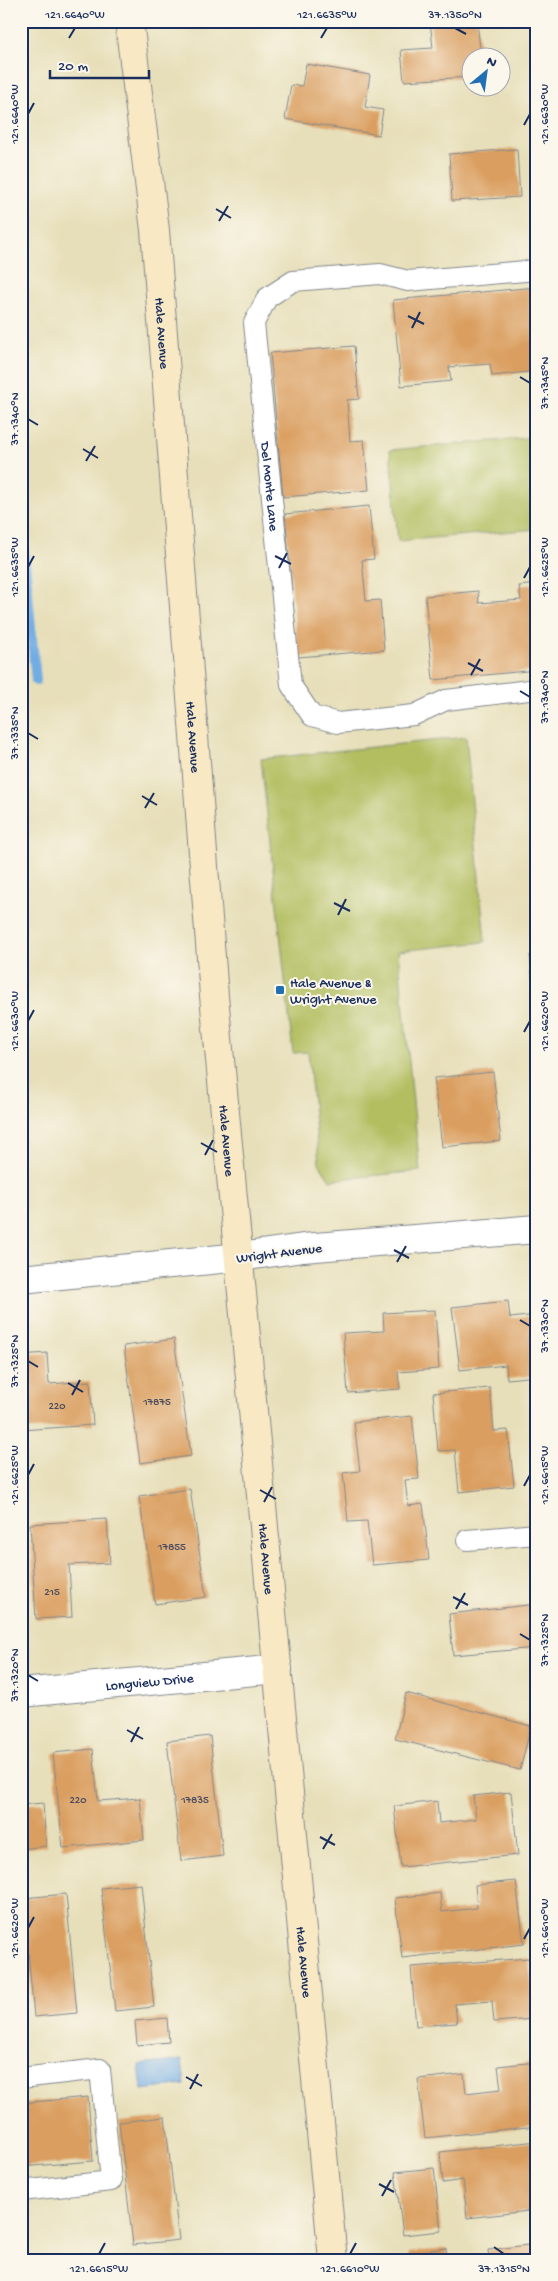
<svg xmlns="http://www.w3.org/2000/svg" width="558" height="2281" viewBox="0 0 558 2281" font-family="'Gochi Hand',sans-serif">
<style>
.green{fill:#b2be60;stroke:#66765f}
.water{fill:#71ace2;stroke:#466ea0}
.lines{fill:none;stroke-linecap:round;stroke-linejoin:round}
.stream{stroke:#71ace2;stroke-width:10}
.building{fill:#da9f60}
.service-casing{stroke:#81878c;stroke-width:22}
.minor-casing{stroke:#81878c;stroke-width:30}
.tertiary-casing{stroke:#81878c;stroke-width:30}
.secondary-casing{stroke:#81878c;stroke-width:30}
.service{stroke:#fff;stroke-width:20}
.minor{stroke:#fff;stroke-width:28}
.tertiary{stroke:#fff;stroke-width:28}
.secondary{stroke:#f8e8c3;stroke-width:28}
.ticks{fill:none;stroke:#1b2f5e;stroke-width:2}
.poi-dot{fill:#1f6fb2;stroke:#fbf7ec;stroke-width:2}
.labels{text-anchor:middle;stroke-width:4;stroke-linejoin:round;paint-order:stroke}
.number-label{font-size:11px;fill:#4b4b5e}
.street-label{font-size:14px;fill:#1b2f5e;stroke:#fbf7ec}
.poi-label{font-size:14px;fill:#1b2f5e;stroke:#fbf7ec;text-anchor:start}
.neatline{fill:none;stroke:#1b2f5e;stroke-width:2}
.ticks-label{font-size:12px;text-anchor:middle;fill:#1b2f5e}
</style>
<rect width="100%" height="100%" fill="#fbf7ec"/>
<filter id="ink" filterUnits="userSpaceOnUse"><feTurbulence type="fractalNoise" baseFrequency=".02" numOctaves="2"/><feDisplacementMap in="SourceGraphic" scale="10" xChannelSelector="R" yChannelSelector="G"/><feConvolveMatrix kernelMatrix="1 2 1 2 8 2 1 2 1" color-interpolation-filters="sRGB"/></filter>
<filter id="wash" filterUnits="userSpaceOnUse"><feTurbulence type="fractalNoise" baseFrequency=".0096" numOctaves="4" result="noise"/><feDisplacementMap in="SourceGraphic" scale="20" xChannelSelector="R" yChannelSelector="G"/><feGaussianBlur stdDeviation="1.12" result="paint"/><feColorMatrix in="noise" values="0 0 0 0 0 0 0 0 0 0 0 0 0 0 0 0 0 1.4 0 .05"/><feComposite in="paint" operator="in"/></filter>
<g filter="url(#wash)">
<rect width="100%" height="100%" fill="#e7dfb9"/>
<g class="green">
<path d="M537,437v92l-139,12 -8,-91z"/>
<path d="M466,737l19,205 -87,9 22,220 -90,9 -11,-17 -11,-111 -15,1 -32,-294z"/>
</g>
<path class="water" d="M182,2060l3,25 -43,5 -3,-25z"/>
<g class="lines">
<path class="stream" d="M21,520l15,161"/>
</g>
<g id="blocks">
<g class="building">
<path d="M430,21h47l4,37h-11v19l-66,4 -3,-31 32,-2z"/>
<path d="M306,64l64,11 -5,32 18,3 -4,25 -94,-16 6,-34 11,1z"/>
<path d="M517,149l3,48 -68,4 -3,-47z"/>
<path d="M537,287v84l-45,5 -2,-12 -41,3 2,14 -50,5 -8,-86z"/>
<path d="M354,346l5,53 -12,1 3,41 14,-1 5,50 -86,7 -13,-144z"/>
<path d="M369,506l5,53 -12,1 4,41 14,-1 4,50 -86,7 -13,-143z"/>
<path d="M537,584v86l-104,10 -8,-84 53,-5 1,12 42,-3 -2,-14z"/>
<path d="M537,954v51h-2l-5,-50z"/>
<path d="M493,1072l8,69 -59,6 -8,-69z"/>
<path d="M508,1301l2,17 27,-3v61l-30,3 -1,-14 -46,5 -8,-63z"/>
<path d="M435,1310l4,59 -41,3 2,17 -52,4 -5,-60 41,-2 -1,-18z"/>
<path d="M174,1339l17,117 -51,7 -16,-117z"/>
<path d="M47,1353l2,31 41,-3 3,44 -72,5v-75z"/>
<path d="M490,1388l4,43 14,-1 6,56 -55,6 -4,-42 -17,1 -5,-58z"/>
<path d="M412,1416l7,63 -14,1 3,26 15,-2 6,56 -57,5 -5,-44 -19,1 -5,-49 17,-2 -6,-49z"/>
<path d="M190,1489l16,108 -51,7 -16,-108z"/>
<path d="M107,1519l3,44 -41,2 3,52 -36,2 -6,-95z"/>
<path d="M537,1604v44l-84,7 -4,-41z"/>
<path d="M406,1693l125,33 -11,44 -125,-31z"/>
<path d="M210,1736l13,120 -42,5 -14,-120z"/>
<path d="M93,1749l5,52 42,-3 4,42 -81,8 -10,-95z"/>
<path d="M511,1792l7,63 -117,12 -7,-61 43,-5 2,22 37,-4 -3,-23z"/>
<path d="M43,1803l3,43 -25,3v-44z"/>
<path d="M516,1881l8,63 -122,14 -7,-60 45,-5 2,19 35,-4 -2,-23z"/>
<path d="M141,1884l13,123 -39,4 -14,-123z"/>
<path d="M66,1894l11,119 -43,4 -11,-119z"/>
<path d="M529,1958l6,61 -41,3 -2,-21 -37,3 2,19 -41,3 -5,-59z"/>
<path d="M167,2018l2,24 -32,3 -2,-24z"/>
<path d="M537,2062v64l-112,12 -7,-59 46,-5 2,19 35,-4 -3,-23z"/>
<path d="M88,2097l5,64 -72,6v-64z"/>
<path d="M165,2117l14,123 -46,5 -14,-123z"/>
<path d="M537,2141v69l-70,8 -4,-38 -20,3 -3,-31z"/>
<path d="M434,2168l7,63 -38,4 -8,-63z"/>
<path d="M536,2244l1,16h-48l-1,-10z"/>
<path d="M446,2248l1,12h-37l-1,-7z"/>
</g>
</g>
</g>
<g filter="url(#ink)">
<use href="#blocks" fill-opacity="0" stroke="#81878c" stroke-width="1"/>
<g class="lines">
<g class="service-casing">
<g id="service">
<path id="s1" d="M537,270l-129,11 -28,-7 -87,7 -26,17 -13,25 37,362 21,31 26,7 76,-8 32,-15 91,-11"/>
<path d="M467,1540l70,-6"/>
<path d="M21,2078l79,-9 11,112 -90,10"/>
</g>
</g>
<g class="minor-casing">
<g id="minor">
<path d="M21,1279l219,-22"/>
<path id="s2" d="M21,1693l257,-24"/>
</g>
</g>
<g class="tertiary-casing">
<path id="tertiary" d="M240,1257l63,-9 234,-19"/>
</g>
<g class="secondary-casing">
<g id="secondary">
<path id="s3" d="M129,21l26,209 59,766 119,1264"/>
</g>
</g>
<use href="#service" class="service"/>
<use href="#minor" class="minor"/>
<use href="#tertiary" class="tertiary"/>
<use href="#secondary" class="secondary"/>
</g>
</g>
<path class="ticks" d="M455,28l11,6M69,38l6,-10M321,38l6,-10M28,114l6,-11M524,125l6,-11M216,209l15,9M219,221l9,-15M408,316l16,8M412,328l8,-16M520,377l10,6M28,419l10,6M83,449l15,9M86,461l9,-15M275,556l16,8M28,567l6,-11M279,568l8,-15M524,578l6,-11M468,663l15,8M471,675l9,-16M520,691l10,6M28,733l10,6M142,796l15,9M145,808l9,-15M334,903l16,8M338,915l8,-16M28,1021l6,-11M524,1032l6,-11M201,1143l16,9M205,1155l8,-15M394,1250l15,8M397,1262l9,-16M520,1320l10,6M28,1361l10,6M68,1383l15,9M72,1395l8,-15M28,1475l6,-11M524,1486l6,-11M260,1490l16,9M264,1502l8,-15M453,1597l15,8M456,1609l9,-16M520,1634l10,6M28,1675l10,6M127,1730l16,9M131,1742l8,-15M320,1837l15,8M323,1849l9,-15M28,1928l6,-11M524,1939l6,-11M186,2077l16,9M190,2089l8,-15M379,2184l15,8M382,2196l9,-16M494,2247l10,7M99,2254l6,-11M350,2254l6,-11"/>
<rect class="poi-dot" x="275" y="985" width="10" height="10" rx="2.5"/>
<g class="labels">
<g class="number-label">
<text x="157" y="1405">17875</text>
<text x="57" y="1409">220</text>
<text x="172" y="1550">17855</text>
<text x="52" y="1595">215</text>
<text x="78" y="1803">220</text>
<text x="195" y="1803">17835</text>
</g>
<g class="street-label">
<text dy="5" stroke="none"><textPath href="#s3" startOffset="314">Hale Avenue</textPath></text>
<text dy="5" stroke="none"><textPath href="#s1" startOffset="469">Del Monte Lane</textPath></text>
<text dy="5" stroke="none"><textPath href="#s3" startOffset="719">Hale Avenue</textPath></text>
<text dy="5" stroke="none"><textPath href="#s3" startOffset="1124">Hale Avenue</textPath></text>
<text transform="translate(279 1252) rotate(-7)" y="5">Wright Avenue</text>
<text dy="5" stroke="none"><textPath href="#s3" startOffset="1544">Hale Avenue</textPath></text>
<text dy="5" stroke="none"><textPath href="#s2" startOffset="129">Longview Drive</textPath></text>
<text dy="5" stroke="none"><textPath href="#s3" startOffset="1949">Hale Avenue</textPath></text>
</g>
<g class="poi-label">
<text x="290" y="987">Hale Avenue &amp;<tspan x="290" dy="16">Wright Avenue</tspan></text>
</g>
</g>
<rect width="558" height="2281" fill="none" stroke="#fbf7ec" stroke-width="55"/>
<g transform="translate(486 72) rotate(29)"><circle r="24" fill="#fbf7ec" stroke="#a1a7b3"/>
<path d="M0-4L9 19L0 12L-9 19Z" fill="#1f6fb2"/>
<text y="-8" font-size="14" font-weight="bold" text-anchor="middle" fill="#1b2f5e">N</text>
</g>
<path d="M50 70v8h99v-8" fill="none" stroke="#1b2f5e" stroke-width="2.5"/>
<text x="58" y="70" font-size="15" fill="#1b2f5e" stroke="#fbf7ec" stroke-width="4" paint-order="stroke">20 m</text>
<rect x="28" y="28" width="502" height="2226" class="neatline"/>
<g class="ticks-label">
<text x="75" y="18">121.6640°W</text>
<text x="327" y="18">121.6635°W</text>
<text x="455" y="18">37.1350°N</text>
<text transform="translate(544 114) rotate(-90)" y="4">121.6630°W</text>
<text transform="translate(14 114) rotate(-90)" y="4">121.6640°W</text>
<text transform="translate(544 383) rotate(-90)" y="4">37.1345°N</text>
<text transform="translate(14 419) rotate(-90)" y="4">37.1340°N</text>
<text transform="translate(544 567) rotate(-90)" y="4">121.6625°W</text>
<text transform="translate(14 567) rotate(-90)" y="4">121.6635°W</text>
<text transform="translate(544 697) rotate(-90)" y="4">37.1340°N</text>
<text transform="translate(14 733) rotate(-90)" y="4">37.1335°N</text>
<text transform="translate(544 1021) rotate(-90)" y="4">121.6620°W</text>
<text transform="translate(14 1021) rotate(-90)" y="4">121.6630°W</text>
<text transform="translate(544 1326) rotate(-90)" y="4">37.1330°N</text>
<text transform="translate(14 1361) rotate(-90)" y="4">37.1325°N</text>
<text transform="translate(544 1475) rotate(-90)" y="4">121.6615°W</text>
<text transform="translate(14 1475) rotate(-90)" y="4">121.6625°W</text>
<text transform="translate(544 1640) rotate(-90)" y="4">37.1325°N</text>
<text transform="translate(14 1675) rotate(-90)" y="4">37.1320°N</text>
<text transform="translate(544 1928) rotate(-90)" y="4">121.6610°W</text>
<text transform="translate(14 1928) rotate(-90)" y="4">121.6620°W</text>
<text x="99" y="2272">121.6615°W</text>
<text x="350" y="2272">121.6610°W</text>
<text x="504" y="2272">37.1315°N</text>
</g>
</svg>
